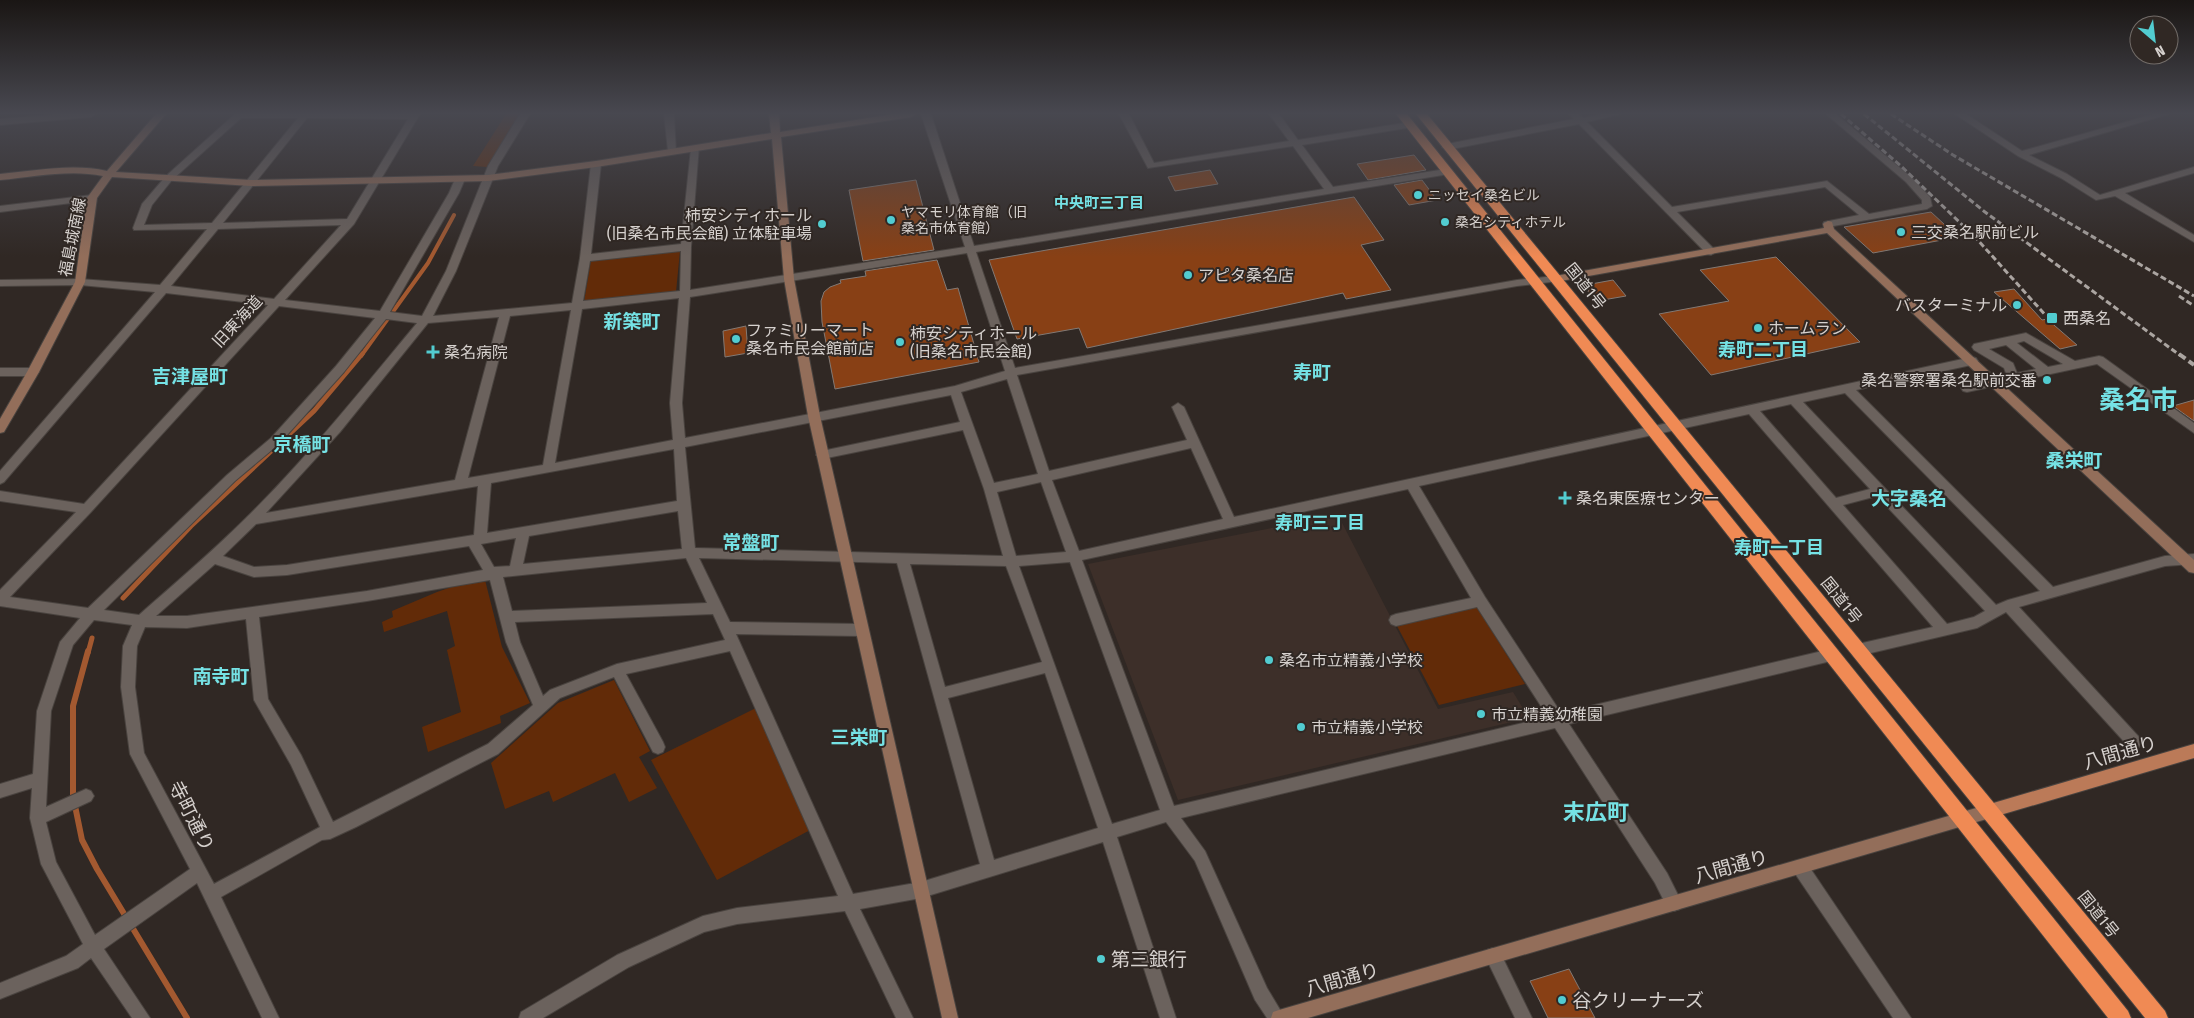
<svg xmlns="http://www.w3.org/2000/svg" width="2194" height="1018" viewBox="0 0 2194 1018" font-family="'Fira Sans Condensed','Noto Sans JP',sans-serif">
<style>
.built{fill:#3d2f29}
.green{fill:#622b08}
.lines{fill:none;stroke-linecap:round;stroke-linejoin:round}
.stream-far2{stroke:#a35930;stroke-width:4}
.stream-far1{stroke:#a35930;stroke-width:5}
.stream{stroke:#a35930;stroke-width:6}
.building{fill:#884015;stroke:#827974}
.street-casing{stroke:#49433f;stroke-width:2}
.secondary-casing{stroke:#49433f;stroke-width:2}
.primary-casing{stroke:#49433f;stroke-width:2}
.highway-casing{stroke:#49433f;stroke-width:2}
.street{fill:#6b625d;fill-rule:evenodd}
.secondary{fill:#936e5a;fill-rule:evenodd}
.primary{fill:#bb7a58;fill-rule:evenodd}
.highway{fill:#f08a54;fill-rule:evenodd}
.rail-far1{stroke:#aba5a1;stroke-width:3;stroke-dasharray:6 3;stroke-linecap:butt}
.rail{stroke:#aba5a1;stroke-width:4;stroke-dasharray:8 4;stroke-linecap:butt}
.poi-dot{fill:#52ccd0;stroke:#302824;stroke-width:2}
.labels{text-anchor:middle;stroke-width:4;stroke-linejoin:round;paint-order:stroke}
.far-poi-label{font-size:14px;fill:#d6d1ce;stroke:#302824;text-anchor:start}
.far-neighbourhood-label{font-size:15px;font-weight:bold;fill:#75e2e5;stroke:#302824}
.poi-label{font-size:16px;fill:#d6d1ce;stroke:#302824;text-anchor:start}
.street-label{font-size:16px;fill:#d6d1ce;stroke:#302824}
.neighbourhood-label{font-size:18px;font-weight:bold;fill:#75e2e5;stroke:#302824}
.quarter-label{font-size:19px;font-weight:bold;fill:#75e2e5;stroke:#302824}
.near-street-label{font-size:19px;fill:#d6d1ce;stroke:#302824}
.near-poi-label{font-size:19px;fill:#d6d1ce;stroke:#302824;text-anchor:start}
.near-quarter-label{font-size:22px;font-weight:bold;fill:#75e2e5;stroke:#302824}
.town-label{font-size:26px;font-weight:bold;fill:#75e2e5;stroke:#302824}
</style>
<rect width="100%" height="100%" fill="#302824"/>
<path class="built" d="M1338,515l100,194 75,-17 16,26 -351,82 -90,-236z"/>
<g class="green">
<path d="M506,114h15l-34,53 -14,-1z"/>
<path d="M680,251l-4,41 -92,10 7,-42z"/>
<path d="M478,578l7,2 17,67 28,56 -30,13 1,7 -73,29 -6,-25 39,-15 -14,-62 8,-4 -8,-35 -63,21 -2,-10 11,-5 -1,-6 45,-19z"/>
<path d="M1476,606l49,78 -86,21 -43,-81z"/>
<path d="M614,680l36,71 -11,6 18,31 -28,14 -14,-29 -62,29 -4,-11 -44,18 -14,-46 67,-60z"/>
<path d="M758,707l54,122 -95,51 -66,-120z"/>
</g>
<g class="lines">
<path class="stream-far2" d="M361,356l67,-93 26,-48"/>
<g class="stream-far1">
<path d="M123,598l68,-72 123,-115 48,-57"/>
<path d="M88,653l4,-15"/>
</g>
<path class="stream" d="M88,651l-15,55v90l9,44 15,29 90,149"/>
</g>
<g class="building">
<path d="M1414,155l12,15 -58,10 -11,-16z"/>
<path d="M1210,170l8,14 -43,7 -7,-14z"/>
<path d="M916,180l18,70 -71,11 -14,-71z"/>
<path d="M1422,180l15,20 -28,5 -15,-20z"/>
<path d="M1354,197l30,43 -23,5 30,45 -45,9 -3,-6 -256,55 -8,-20 -62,11 -28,-79z"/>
<path d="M1931,212l27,25 -85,16 -29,-26z"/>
<path d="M1776,257l84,85 -149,33 -52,-61 70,-13 -29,-31z"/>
<path d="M937,260l10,30 11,-2 21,74 -144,27 -13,-67 -1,-21 3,-9 6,-5 11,-4 -1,-3 26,-4 -1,-5z"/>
<path d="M1613,280l13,16 -29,5 -9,-9 3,-8z"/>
<path d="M2014,289l28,31 5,-1 30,26 -17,4 -66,-57z"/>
<path d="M746,326l2,27 -23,4 -2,-26z"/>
<path d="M2194,400v21l-21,-15z"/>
<path d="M1569,969l26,49h-47l-18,-37z"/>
</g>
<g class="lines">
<g class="street-casing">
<g id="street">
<path d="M60,114h36l-5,3 -91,8v-6z"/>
<path d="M235,114h185l-66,110 -69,76 95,11 69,-118 6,-14 2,-2h6l2,2 -6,14 -69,119 32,4 24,-45 42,-105 32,-52h10l-32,52 -42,105 -23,45 139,-13 8,-45 11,-94 5,-3 5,3 -10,90 90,-10 10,-96 5,-3 3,1 -8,101 -1,43 275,-43 -44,-133h10l43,132 350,-57 -31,-43 -145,22 -29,-54h10l25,49 135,-22 -20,-27h10l19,26 112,-18 3,1v4l-111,18 31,42 113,-18 5,3 -2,2 -473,78 39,116 502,-88 38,-4 4,1 1,2 -1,2 -42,5 -500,89 32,96 138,-31 -15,-33 6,-4 6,4 50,110 738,-160 4,1 2,3 -2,3 -120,26 197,197 112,-31 29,-2v10l-29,2 -146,41 120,130 2,5 -2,5 -5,1 -5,-1 -123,-135 -29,16 -119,28 -5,-2 -2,-4 2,-4 5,-2 75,-17 -184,-213 -330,72 66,111 76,116 270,-64 5,2 2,4 -2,4 -5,2 -262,63 98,149 15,30 -2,6 -6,2 -6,-2 -13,-26 -100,-155 -374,90 24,33 62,137 18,30h-18l-12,-18 -60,-139 -29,-39 -49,15 59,181h-16l-57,-176 -182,56 -61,11 53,109h-17l-51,-107 -108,13 -33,8 -75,35 -86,51h-24l2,-6 96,-57 86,-39 34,-8 101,-12 -108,-245 -104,23 37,68 2,5 -2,5 -5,2 -5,-2 -39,-75 -54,21 -62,56 -142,73 -26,12 -8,1 -101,57 58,121h-17l-65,-135 -93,66 46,69h-18l-41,-60 -13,10 -78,31v-16l66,-27 17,-12 -42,-80 -11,-46 2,-30 -32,10v-14l33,-10 4,-63 23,-69 20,-24 -80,-12v-16l76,-78 -76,-11v-10l84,13 184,-199 -102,-12 -162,189 -4,2v-13l155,-179 -75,-7 -80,1v-6l80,-1 80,6 47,-56 -73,1 -1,-2 9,-24 24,-28zM241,118h57l-86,105 -68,2 8,-20 20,-25zM307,118l101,1 -61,100 -124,4zM341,225l-67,74 -103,-13 47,-57zM681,251l-1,40 -97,10 7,-40zM967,253l38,118 -50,15 -270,52 -3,-35 8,-106zM679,298l-9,105 3,37 -118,23 27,-154zM279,306l96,12 -39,48 -65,72 -44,37 -139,133 -78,-11 81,-85zM571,310l-28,155 -75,13 42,-162zM499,317l-44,163 -189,33 74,-81 88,-109zM386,319l31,4c-55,66 -109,134 -171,195 -34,34 -71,65 -107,97l-35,-5 131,-129 44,-37 65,-72zM1007,379l31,95 -44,9 -33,-91zM1845,393l195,198 -32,9 -12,5 -193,-203zM951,395l9,27 -138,29 -6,4 6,4 141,-29 21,59 19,67 -308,-8 -10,-101zM1791,404l79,85 -34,9 -76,-87zM1191,448l32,71 -144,32 -27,-71zM674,449l3,52 -190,32 4,-50zM1041,482l25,70 -50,4 -19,-64zM478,486l-4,49 -187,30 -33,2 -31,-11 33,-32zM1408,489l63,109 -75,16 -5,2 -2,4 2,4 5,2 81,-19 71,110 -374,89 -92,-246zM1877,496l108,115 -11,6 -27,7 -104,-119zM678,511l4,38 -159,15 6,-28zM516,538l-6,28 -16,1 -13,-23zM469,546l14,24 -116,21 -180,25h-31l59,-52 39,13 33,-2zM686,558l21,45 -195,8 -9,-34zM699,558l198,5 83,301 -59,18 -68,12 -117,-260 125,2 5,-2 2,-4 -2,-4 -5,-2 -131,-2zM1070,562l90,248 -48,14 -93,-258zM910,564l96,2 36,96 -97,25zM490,580l16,62 27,63 -45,39 -155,78 -32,-67 -33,-56 -9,-82 108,-16zM713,614l12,26 -108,24 -67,26 -7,6 -23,-54 -5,-20zM246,619l8,81 37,65 29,62 -106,57 -70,-131 -9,-66 2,-41 8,-19 42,1zM94,620l38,5 -9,21 -2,41 9,67 60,115 -95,66 -39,-73 -10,-40 45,-21 3,-5 -3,-5 -5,-2 -40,18 5,-96 22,-66zM1045,673l53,155 -104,32 -46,-162z"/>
<path d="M664,114h10l2,39h-6l-2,-2z"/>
<path d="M1569,114h10l4,4 18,-4h19l-33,8 85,85 155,-26 42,33 53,-10v-4l-16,-18 -80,-68h10l76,64 18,19 2,9 -5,3 -99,18 -5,-3 1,-2 35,-7 -34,-28 -148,25 38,38 1,2 -5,3 -4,-1 -128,-130 -132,26 -5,-3 5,-3 127,-25z"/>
<path d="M1955,114h11l56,37 132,-37h15l-140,41 38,19 33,21 94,-28v6l-69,20 69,42v7l-79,-46 -19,4 -35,-22 -43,-22z"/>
<path d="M92,195l3,1v4l-95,12v-6z"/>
<path d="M2026,333l49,28 24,-5 4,1 91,66v10l-97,-69 -130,28 -4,-1 -2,-3 2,-3 44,-9 -3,-8 -30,-18 -2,-3 2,-3zM2024,341l39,23 -15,3 -31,-24zM2006,345l30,24 -19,4 -4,-10 -24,-14z"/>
<path d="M0,368h33l6,4 -6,4h-33z"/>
<path d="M1800,860l6,2 105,156h-18l-99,-146 -2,-5 2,-5z"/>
<path d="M1493,948l6,2 33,68h-17l-30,-62 2,-6z"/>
</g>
</g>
<g class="secondary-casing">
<g id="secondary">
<path d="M156,114h10l-50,58 135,8 237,-5 108,-14 175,-28 -2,-19h10l1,18 114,-18h22l-5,3 -130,20 13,142 26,137 138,602h-16l-134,-602 -24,-137 -12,-140 -176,28 -108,14 -237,5 -139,-9 -15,21 -12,84 -46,90 -35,60 -4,1v-14l27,-47 48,-90 12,-84 16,-22c-33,-7 -70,1 -103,4v-6c35,-3 72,-11 107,-3z"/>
<path d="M1828,221l4,1 2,7 360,331v13l-5,-1 -362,-339 -272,49 -5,-3 5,-3 269,-48 -1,-4z"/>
<path d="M1990,804l5,2 3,5 -3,5 -5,2 -682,200h-37l2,-6 6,-2z"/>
</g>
</g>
<g class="primary-casing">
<path id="primary" d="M2194,744v14l-204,60 -5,-2 -3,-5 3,-5 5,-2z"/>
</g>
<g class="highway-casing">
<g id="highway">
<path d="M1396,114h11l721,897 3,7h-23z"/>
<path d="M1416,114h11l738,897 3,7h-23z"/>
</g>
</g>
<use href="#street" class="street"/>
<use href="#secondary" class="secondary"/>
<use href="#primary" class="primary"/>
<use href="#highway" class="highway"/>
<g class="rail-far1">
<path d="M1841,114l61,53 74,71 72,80"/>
<path d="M1864,114l121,98 196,144"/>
<path d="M1891,114l62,41 241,141"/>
<path d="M2179,296l15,10"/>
</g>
<path class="rail" d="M2179,354l15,11"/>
</g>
<linearGradient id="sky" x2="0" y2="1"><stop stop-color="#1a1614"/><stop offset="0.44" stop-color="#484850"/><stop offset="1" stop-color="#484850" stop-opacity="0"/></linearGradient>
<rect width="2194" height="257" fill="url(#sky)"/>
<g class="poi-dot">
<circle cx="1418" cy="195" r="5"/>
<circle cx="891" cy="220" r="5"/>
<circle cx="1445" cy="222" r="5"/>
<circle cx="822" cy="224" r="5"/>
<circle cx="1901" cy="232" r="5"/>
<circle cx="1188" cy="275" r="5"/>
<circle cx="2017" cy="305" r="5"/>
<rect x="2046" y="312" width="12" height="12" rx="2.5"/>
<circle cx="1758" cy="328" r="5"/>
<circle cx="736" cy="339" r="5"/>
<circle cx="900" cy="342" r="5"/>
<path d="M430.5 344.5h5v5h5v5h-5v5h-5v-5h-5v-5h5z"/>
<circle cx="2047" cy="380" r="5"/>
<path d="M1562.5 490.5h5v5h5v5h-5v5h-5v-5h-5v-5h5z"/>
<circle cx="1269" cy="660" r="5"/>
<circle cx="1481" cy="714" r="5"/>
<circle cx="1301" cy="727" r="5"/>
<circle cx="1101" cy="959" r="5"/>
<circle cx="1562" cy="1000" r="5"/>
</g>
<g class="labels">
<g class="far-poi-label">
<text x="1428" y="200">ニッセイ桑名ビル</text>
<text x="901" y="217">ヤマモリ体育館（旧<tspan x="901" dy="16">桑名市体育館）</tspan></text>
<text x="1455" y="227">桑名シティホテル</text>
</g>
<g class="far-neighbourhood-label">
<text x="1099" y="208">中央町三丁目</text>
</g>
<g class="poi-label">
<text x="812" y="221" text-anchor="end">柿安シティホール<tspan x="812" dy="18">(旧桑名市民会館) 立体駐車場</tspan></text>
<text x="1911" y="238">三交桑名駅前ビル</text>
<text x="1198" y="281">アピタ桑名店</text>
<text x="2007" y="311" text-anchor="end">バスターミナル</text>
<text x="2063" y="324">西桑名</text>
<text x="1768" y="334">ホームラン</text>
<text x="746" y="336">ファミリーマート<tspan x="746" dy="18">桑名市民会館前店</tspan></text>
<text x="910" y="339">柿安シティホール<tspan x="910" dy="18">(旧桑名市民会館)</tspan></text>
<text x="444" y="358">桑名病院</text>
<text x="2037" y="386" text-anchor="end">桑名警察署桑名駅前交番</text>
<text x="1576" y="504">桑名東医療センター</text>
<text x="1279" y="666">桑名市立精義小学校</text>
<text x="1491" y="720">市立精義幼稚園</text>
<text x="1311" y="733">市立精義小学校</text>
</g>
<g class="street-label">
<text transform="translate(72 237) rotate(-79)" y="6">福島城南線</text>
<text transform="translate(1586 286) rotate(51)" y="6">国道1号</text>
<text transform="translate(237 321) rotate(-47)" y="6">旧東海道</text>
<text transform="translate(1842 600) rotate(51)" y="6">国道1号</text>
<text transform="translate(2099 914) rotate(51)" y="6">国道1号</text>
</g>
<g class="neighbourhood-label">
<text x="1763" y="356">寿町二丁目</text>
<text x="1320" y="529">寿町三丁目</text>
<text x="1779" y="554">寿町一丁目</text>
</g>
<g class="quarter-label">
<text x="632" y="328">新築町</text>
<text x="1312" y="379">寿町</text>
<text x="190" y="383">吉津屋町</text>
<text x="302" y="451">京橋町</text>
<text x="2074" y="467">桑栄町</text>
<text x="1909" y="505">大字桑名</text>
<text x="751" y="549">常盤町</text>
<text x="221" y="683">南寺町</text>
<text x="859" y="744">三栄町</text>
</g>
<g class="near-street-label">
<text transform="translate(2120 752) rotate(-16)" y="7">八間通り</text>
<text transform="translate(192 816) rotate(63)" y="7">寺町通り</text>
<text transform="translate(1731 866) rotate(-16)" y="7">八間通り</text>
<text transform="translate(1342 979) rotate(-16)" y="7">八間通り</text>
</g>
<g class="near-poi-label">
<text x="1111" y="966">第三銀行</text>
<text x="1572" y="1007">谷クリーナーズ</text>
</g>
<g class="near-quarter-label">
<text x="1596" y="820">末広町</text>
</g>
<g class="town-label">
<text x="2138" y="409">桑名市</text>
</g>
</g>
<g transform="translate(2154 40) rotate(152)"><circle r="24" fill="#302824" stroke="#726c68"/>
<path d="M0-4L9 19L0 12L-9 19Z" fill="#52ccd0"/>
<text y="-8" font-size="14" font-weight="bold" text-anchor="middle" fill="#d6d1ce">N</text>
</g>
</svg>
